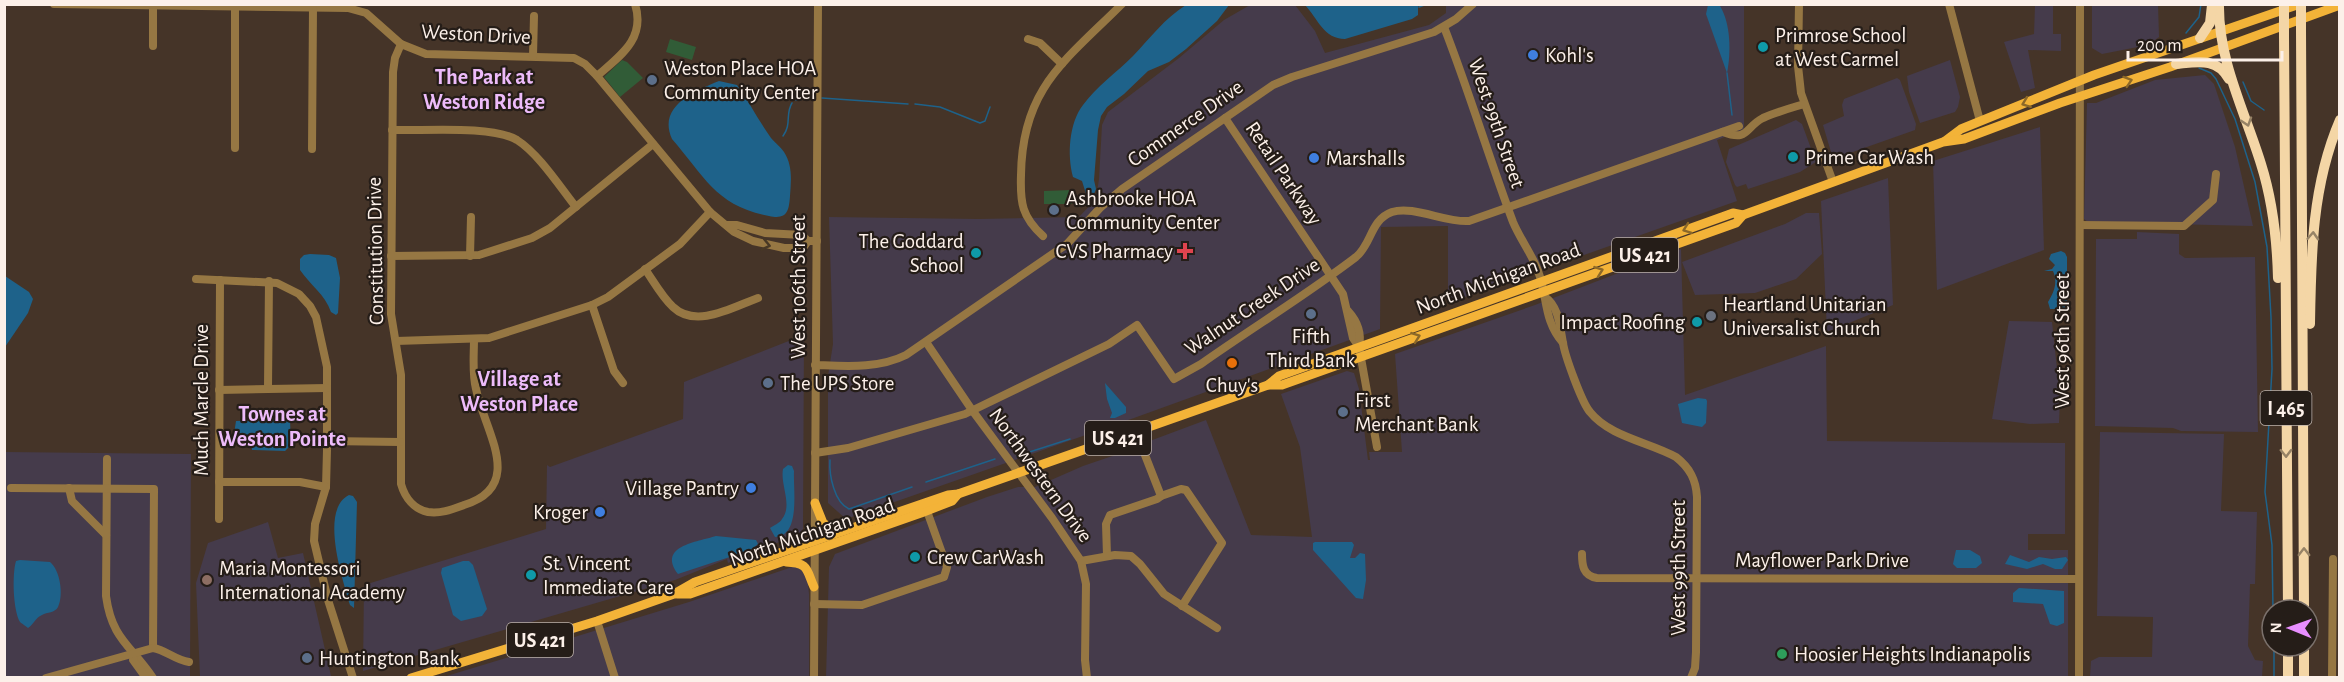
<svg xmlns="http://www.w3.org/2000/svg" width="2344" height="682" viewBox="0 0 2344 682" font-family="'Alegreya Sans',sans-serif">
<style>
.commercial{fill:#453b4b}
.green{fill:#315c37}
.water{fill:#1e628a}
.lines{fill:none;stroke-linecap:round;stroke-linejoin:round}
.stream{stroke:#1e628a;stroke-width:1.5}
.minor{stroke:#967743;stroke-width:8}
.major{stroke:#f3b338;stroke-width:9}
.highway{stroke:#f4d6a6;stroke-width:10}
.highway-bridge{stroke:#f4d6a6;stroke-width:10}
.oneway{stroke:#8c6828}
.oneway2{stroke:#978366}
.oneway3{stroke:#473825}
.culture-dot{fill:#0f9aa8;stroke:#251d18;stroke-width:2}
.shop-dot{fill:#3f7fe0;stroke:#251d18;stroke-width:2}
.service-dot{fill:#5c6f8a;stroke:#251d18;stroke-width:2}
.health-dot{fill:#e0444e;stroke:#251d18;stroke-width:2}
.worship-dot{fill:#6b7280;stroke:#251d18;stroke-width:2}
.food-dot{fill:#e8710a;stroke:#251d18;stroke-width:2}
.education-dot{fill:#8d6e63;stroke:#251d18;stroke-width:2}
.leisure-dot{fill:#2e9e5b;stroke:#251d18;stroke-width:2}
.labels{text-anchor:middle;stroke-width:4.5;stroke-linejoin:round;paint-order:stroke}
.shield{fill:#251d18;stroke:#bcb1aa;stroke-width:1.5}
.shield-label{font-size:20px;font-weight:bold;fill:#fcf0e9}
.street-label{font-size:21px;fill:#fcf0e9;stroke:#251d18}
.poi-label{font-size:21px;fill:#fcf0e9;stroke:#251d18;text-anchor:start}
.neighbourhood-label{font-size:22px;font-weight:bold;fill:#edbbfa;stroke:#251d18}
</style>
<rect width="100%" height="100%" fill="#453428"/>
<g class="commercial">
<path d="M1250,5h45l20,26 10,22 104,-28 17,-12v-8h298v124l-27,11 20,61 -289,102v-77l-67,1 -1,102 -246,89 -288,101 -18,-16v-127l5,-32 -4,-127 150,2 100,-2 17,-18 3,-20 3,-54 6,-13 71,-54 45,-38z"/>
<path d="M2035,5h18v29h8v17l-33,-1 7,38 -14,4 -17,-50 30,-8z"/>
<path d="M2092,5h66l1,32 -11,8 -46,9 -10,-6z"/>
<path d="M1950,60l10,37 -2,10 -3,5 -35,11 -11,-31 -2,-16z"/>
<path d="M2205,75l9,9 21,63 18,79 -165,-4 -4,-3 3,-116h9l59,-23z"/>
<path d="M1897,78l3,2 16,44 -1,6 -82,29 -10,-34 21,-9 -2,-11 2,-6z"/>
<path d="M1796,120l6,4 14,38 -16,10 -52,17 -2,-5 -9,3 -2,-2 -9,-23 3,-13z"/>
<path d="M2040,127l4,123 -107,40 -4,-129z"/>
<path d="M1888,178l5,127 -66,27 -6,-131z"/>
<path d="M1806,213h13l3,41 -26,25 -41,14 -60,2 -13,-33 103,-38z"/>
<path d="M2137,232l42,2v20l6,4 70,-1 3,175 -77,-1 -8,-3 -78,-2 1,-187h41z"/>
<path d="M1681,249l4,146 141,-49 1,95 238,2v91h-37v16h40v127l-1242,1 3,-111 6,-13 152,-57 31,-10h17l48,-21 50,-17 4,4 10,-4v-7l59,-22 45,115 61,2 -12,-90 -19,-53 66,-23 7,2 5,16 9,71h2l-1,-8h33l-7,-98 140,-49z"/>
<path d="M2009,321l43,1 8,75 -1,26 -29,1 -38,-5z"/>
<path d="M804,335l-1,194 -4,5 -71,29 -1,-4 -52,21 -312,91 1,-86 182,-56 1,-64 3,2 133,-48 1,-37z"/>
<path d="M2100,432l124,2 -3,77 36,1 -2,72h-5l-2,62 7,14 8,1 -1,16h-172l1,-16 8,-4h53l1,-40 -56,-1z"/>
<path d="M5,452l186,2 -1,223 -185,1z"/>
<path d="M268,522l10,36 25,-5 28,123 -131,1 -4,-94 12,-40z"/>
<path d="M795,566h4l8,9 2,19v83l-369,1 249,-76z"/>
</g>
<g class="green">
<path d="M670,39l26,8 -4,13 -26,-8z"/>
<path d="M622,60l5,2 16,16 -23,19 -16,-20z"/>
<path d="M1072,190v14h-28v-13z"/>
</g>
<g class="water">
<path d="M1186,5h43l-12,16 -31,28 -17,13 -21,9 -24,23 -17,13 -6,9 -3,14 -4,50 2,9 -2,5 -7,3 -5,-16 -9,-4c-6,-22 -4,-54 10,-72 13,-18 34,-33 50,-49 17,-18 32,-38 53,-51z"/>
<path d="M1418,5v10l-6,4 -67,20c-21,0 -27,-20 -40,-34z"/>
<path d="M1708,5l12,1c11,18 11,47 7,67l-21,-59z"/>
<path d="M719,81l18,4c12,17 22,36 34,53 4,5 10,9 13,14 9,14 7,29 6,44 -1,15 -3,24 -21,20 -53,-10 -64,-39 -97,-77 -15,-33 23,-48 47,-58z"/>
<path d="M2061,251l4,2 2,4v50l-4,2h-13l-2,-7c6,-10 10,-19 5,-31h-9l8,-2 3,-4 -6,-6 2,-5z"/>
<path d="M310,254l19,1 7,3 4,20 -2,35 -2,2 -5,-3c-6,-18 -21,-27 -31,-42v-11l4,-4z"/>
<path d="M5,276l24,16 4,7 -5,14 -23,34z"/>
<path d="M1105,383l21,24v6l-11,5h-5l2,-5 -5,-14z"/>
<path d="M1698,398l8,1 1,2 -1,22 -4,4 -20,-4 -4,-19z"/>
<path d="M282,417l8,3 1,25 -6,6 -33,-1 -2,-12 -13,-1 -3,-3 2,-13 32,-1z"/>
<path d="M788,465l4,1 2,5c-1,19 7,65 -19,66l-5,-9c4,-3 10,-5 12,-9 11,-14 -2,-34 1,-50z"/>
<path d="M349,495l4,1 4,6 -3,106 -4,-3c-7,-25 -31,-95 -1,-110z"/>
<path d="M716,536l40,4 2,4 -7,6 -73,24c-21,-28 19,-32 38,-38z"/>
<path d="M1315,542h37l2,3 -4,13h5l5,-5 5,1 1,26 -3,19 -7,-1 -43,-48v-7z"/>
<path d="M1956,550h14l10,6 2,7 -6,5h-19l-4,-4z"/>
<path d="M2010,555l19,7 10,-5 13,2 14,-2 2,3 -6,9h-7l-12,-5 -16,5 -22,-5z"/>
<path d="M20,560l30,2c10,8 14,33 8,45 -3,6 -11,5 -16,8 -7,3 -8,9 -14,13 -1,-1 -7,-5 -8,-6 -7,-12 -8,-48 -4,-61z"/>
<path d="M463,561h6l4,4 14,44 -5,7 -21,5 -8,-6 -12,-42 1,-5z"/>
<path d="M2019,588l45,3v32l-7,3 -7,-2 -7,-20 -30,-2v-9z"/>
</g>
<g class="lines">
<g class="stream">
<path d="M1419,7l8,-3"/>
<path d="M2186,33l13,-16 2,-13"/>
<path d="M2199,68l12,5 5,6 19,40 20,63 12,65 4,70 1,52 -7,123 7,53 1,65"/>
<path d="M1727,73l5,42"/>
<path d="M2243,82l8,19 13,9"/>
<path d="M822,98l86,6"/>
<path d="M796,100l17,-2"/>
<path d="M915,104l25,3 40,16 5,-2 5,-14"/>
<path d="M783,136c9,-12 2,-22 9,-33"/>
<path d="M1017,456l53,-17"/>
<path d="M830,460c-1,15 4,42 19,49l63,-22"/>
<path d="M926,482l69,-23"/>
<path d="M2274,646v32"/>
</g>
<g class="minor">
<path d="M54,4l294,4 18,5 35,31 25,10 148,4 11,6 12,12 113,136 24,20 19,9 31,7h19l5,-7h9"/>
<path d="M153,4v42"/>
<path d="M1799,4l-1,62 3,27 32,89"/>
<path d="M1949,4l31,117"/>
<path d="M1444,27c25,64 45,131 69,195 7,17 19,32 25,49 10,26 5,49 25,72"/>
<path d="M1028,39l12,4 22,21"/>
<path d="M401,44l-6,14 -2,14 -2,242 10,61v109c4,14 13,25 27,28 13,2 25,-3 36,-7 62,-19 21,-73 12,-116 -4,-16 -2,-34 -2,-50"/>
<path d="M533,56l1,-40"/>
<path d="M597,76c23,-20 49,-37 38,-72"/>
<path d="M1225,118l118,176 10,44 6,9"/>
<path d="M392,130c32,1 100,-5 125,10 22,14 43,47 59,67"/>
<path d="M1723,132c26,10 22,-5 40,-14 13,-6 28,-10 41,-14"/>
<path d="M235,148v-141"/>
<path d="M312,149l1,-141"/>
<path d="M727,225h10l28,8 37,2 6,6"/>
<path d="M2080,225l104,1 29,-26 3,-26"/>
<path d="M1043,236c-21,-19 -23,-33 -22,-61 1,-87 44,-114 101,-171"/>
<path d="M391,256l88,-1 53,-17 18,-10 103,-84"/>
<path d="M470,256l1,-39"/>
<path d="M645,269c9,13 17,28 28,38 23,22 60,0 85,-9"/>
<path d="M196,279l81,4 22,11 11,12 6,11 11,50v83l-1,37 -11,37 -1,17 14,59 25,78"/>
<path d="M1545,297c14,9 15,31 18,46 2,13 19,60 27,69 20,25 59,30 86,45 14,11 20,23 21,40l-1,155 -1,16 -4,10"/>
<path d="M592,305l22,66 9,12"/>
<path d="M1348,311c10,11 14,22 11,36l18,100"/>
<path d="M396,341l93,-3 103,-33 16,-8 72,-53 30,-32"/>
<path d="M926,342l46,68 80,108 29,43 5,23 -1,76 2,18"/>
<path d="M815,365c30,1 63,4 91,-10l161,-111 33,-36 22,-19 151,-104 19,-8 142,-45 22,-13 17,-15"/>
<path d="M268,387l1,-106"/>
<path d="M219,390l108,-2"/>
<path d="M327,441l73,1"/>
<path d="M815,453l33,-5 117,-34 144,-70 28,-19 37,54 27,-15c51,-36 105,-69 155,-107 16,-13 14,-37 36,-45 21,-7 54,11 77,9l270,-95"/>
<path d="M107,459l-1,137c6,44 25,49 47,82"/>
<path d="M219,482h81l26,5"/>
<path d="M11,488l143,1 -1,159"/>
<path d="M69,488l3,13 34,34"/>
<path d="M1161,496l20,-7 5,1 36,53 -40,63"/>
<path d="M219,519l1,-239"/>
<path d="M1582,554c0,11 1,22 15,24l482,1"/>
<path d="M1107,556l-1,-32 4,-9 47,-16 4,-3 -25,-64"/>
<path d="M1081,561l34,-6 16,1 9,8 24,30 53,34"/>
<path d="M814,604l48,1 82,-28 3,-10 -20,-56"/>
<path d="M597,621l18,57"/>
<path d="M134,655l-1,5 13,18"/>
<path d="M46,678l107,-30c13,2 22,12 36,14"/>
<path d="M814,678l4,-674"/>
<path d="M2079,678l1,-674"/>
<path d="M2332,678l1,-119"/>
</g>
<g class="major">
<path d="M1945,141l16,-12 133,-54 206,-71"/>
<path d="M1268,385l11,-9 454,-163 10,2"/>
<path d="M815,503l8,20 8,5 16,1"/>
<path d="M786,562c23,1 20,7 28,25"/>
<path d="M677,594h13l231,-81 31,-12 6,-7"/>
<path d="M411,678l186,-57 77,-27 21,-12 253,-87 10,-1 310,-109h14l454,-162 7,-8 200,-73 21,-3 96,-36 110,-36 170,-62"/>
</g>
<g class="highway">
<path d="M2219,4c-1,56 26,108 42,160 12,38 16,75 17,114"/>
<path d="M2301,30l3,580"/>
<path d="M2284,36l4,574"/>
<path d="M2200,38l10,-15 2,-18"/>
<path d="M2176,64c21,-2 41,-7 53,15"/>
<path d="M2310,324c1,-70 2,-139 30,-204"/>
<path d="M2288,646v32"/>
<path d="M2304,646v32"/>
</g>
<g class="highway-bridge">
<path d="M2284,4v32"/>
<path d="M2301,4v26"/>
</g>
</g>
<defs><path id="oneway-chevron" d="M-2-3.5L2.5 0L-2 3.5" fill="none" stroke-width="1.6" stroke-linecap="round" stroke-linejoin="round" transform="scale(1.5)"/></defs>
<g class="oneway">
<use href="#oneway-chevron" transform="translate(2128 81) rotate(-18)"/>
<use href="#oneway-chevron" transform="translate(2026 103) rotate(159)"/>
<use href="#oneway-chevron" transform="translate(1687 229) rotate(160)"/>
<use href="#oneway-chevron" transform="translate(1599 271) rotate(-20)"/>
<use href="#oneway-chevron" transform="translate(1416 337) rotate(-20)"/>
</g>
<g class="oneway2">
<use href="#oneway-chevron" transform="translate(2247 122) rotate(72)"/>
<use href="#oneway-chevron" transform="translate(2313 236) rotate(-87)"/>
<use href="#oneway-chevron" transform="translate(2286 453) rotate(89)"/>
<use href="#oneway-chevron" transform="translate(2304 552) rotate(-90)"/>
</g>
<use class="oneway3" href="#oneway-chevron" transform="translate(766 245) rotate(13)"/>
<g class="culture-dot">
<circle cx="1763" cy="47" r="6"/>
<circle cx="1793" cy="157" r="6"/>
<circle cx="976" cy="253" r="6"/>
<circle cx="1697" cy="322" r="6"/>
<circle cx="915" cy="557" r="6"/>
<circle cx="531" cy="575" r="6"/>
</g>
<g class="shop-dot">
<circle cx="1533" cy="55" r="6"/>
<circle cx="1314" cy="158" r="6"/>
<circle cx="751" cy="488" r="6"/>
<circle cx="600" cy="512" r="6"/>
</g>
<g class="service-dot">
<circle cx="652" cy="80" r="6"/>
<circle cx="1054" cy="210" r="6"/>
<circle cx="1311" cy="314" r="6"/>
<circle cx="768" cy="383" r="6"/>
<circle cx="1343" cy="412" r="6"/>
<circle cx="307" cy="658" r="6"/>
</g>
<path class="health-dot" d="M1182 242h6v6h6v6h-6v6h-6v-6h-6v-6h6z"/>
<circle class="worship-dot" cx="1711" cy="316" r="6"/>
<circle class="food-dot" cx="1232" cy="363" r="6"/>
<circle class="education-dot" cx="207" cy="580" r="6"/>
<circle class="leisure-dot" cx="1782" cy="654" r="6"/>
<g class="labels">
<g class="shield">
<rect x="1612" y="238" width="66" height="34" rx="4.5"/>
<rect x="2260.5" y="391" width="51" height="34" rx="4.5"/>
<rect x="1085" y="421" width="66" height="34" rx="4.5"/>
<rect x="507" y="623" width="66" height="34" rx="4.5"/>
</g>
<g class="shield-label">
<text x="1645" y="262">US 421</text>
<text x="2286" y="415">I 465</text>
<text x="1118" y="445">US 421</text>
<text x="540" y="647">US 421</text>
</g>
<g class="street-label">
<text transform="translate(476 34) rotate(3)" y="7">Weston Drive</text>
<text transform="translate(1185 123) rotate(-35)" y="7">Commerce Drive</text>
<text transform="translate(1497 123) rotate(71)" y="7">West 99th Street</text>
<text transform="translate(1284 173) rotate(56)" y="7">Retail Parkway</text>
<text transform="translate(375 251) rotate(-91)" y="7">Constitution Drive</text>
<text transform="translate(1498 278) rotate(-20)" y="7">North Michigan Road</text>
<text transform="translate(798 287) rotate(-90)" y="7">West 106th Street</text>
<text transform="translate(1252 306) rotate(-34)" y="7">Walnut Creek Drive</text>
<text transform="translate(2062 341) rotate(-90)" y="7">West 96th Street</text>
<text transform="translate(201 400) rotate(-90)" y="7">Much Marcle Drive</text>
<text transform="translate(1041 475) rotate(54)" y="7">Northwestern Drive</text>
<text transform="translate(812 532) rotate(-19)" y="7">North Michigan Road</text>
<text x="1822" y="567">Mayflower Park Drive</text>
<text transform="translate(1678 568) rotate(-90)" y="7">West 99th Street</text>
</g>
<g class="poi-label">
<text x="1775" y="42">Primrose School<tspan x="1775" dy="24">at West Carmel</tspan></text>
<text x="1545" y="62">Kohl's</text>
<text x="664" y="75">Weston Place HOA<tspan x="664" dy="24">Community Center</tspan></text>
<text x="1805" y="164">Prime Car Wash</text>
<text x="1326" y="165">Marshalls</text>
<text x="1066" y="205">Ashbrooke HOA<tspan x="1066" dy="24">Community Center</tspan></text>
<text x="964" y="248" text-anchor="end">The Goddard<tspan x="964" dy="24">School</tspan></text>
<text x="1173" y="258" text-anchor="end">CVS Pharmacy</text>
<text x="1723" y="311">Heartland Unitarian<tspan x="1723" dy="24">Universalist Church</tspan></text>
<text x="1685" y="329" text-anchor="end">Impact Roofing</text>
<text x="1311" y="343" text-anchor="middle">Fifth<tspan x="1311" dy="24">Third Bank</tspan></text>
<text x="780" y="390">The UPS Store</text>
<text x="1232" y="392" text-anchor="middle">Chuy's</text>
<text x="1355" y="407">First<tspan x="1355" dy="24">Merchant Bank</tspan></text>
<text x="739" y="495" text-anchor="end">Village Pantry</text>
<text x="588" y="519" text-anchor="end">Kroger</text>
<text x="927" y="564">Crew CarWash</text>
<text x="543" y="570">St. Vincent<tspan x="543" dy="24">Immediate Care</tspan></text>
<text x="219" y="575">Maria Montessori<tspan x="219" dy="24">International Academy</tspan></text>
<text x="1794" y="661">Hoosier Heights Indianapolis</text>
<text x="319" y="665">Huntington Bank</text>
</g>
<g class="neighbourhood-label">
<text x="484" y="84">The Park at<tspan x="484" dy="25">Weston Ridge</tspan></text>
<text x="519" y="386">Village at<tspan x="519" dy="25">Weston Place</tspan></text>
<text x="282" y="421">Townes at<tspan x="282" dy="25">Weston Pointe</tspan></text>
</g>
</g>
<rect width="2344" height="682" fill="none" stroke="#fcf0e9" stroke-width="12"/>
<g transform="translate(2290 628) rotate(271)"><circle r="28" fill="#251d18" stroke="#7b716c" stroke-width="1.5"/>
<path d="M0-4.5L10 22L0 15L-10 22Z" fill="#e88eff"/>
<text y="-9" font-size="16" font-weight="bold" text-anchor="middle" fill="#fcf0e9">N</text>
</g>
<path d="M2128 51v9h154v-9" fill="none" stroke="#fcf0e9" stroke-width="3"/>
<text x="2137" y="51" font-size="18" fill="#fcf0e9" stroke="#251d18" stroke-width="4.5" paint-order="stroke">200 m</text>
</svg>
